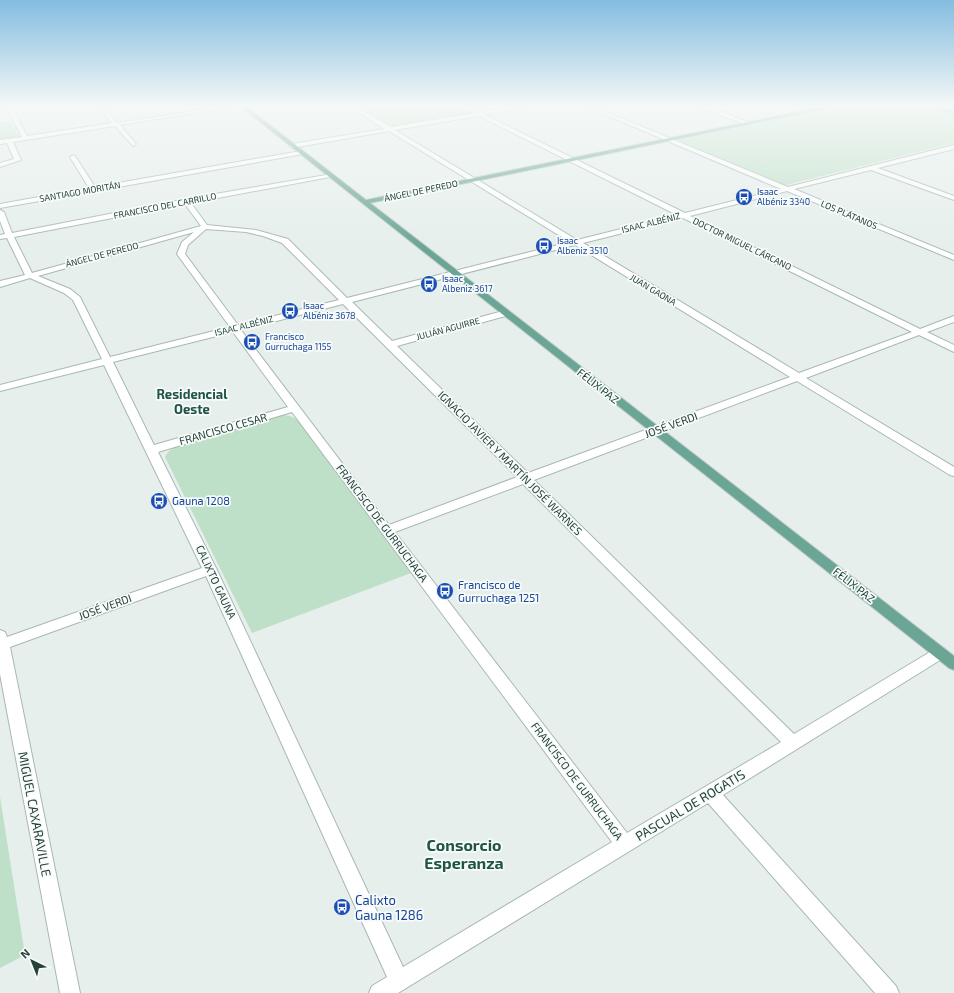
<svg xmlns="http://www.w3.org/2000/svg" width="954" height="993" viewBox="0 0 954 993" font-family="'Exo 2',sans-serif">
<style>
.green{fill:#bfe0c8}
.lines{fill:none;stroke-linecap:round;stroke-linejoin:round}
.minor-casing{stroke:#a8b8b2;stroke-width:2}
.major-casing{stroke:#c2cac8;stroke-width:2}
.minor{fill:#fff;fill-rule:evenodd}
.major{fill:#6aa596;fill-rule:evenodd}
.labels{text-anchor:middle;stroke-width:3.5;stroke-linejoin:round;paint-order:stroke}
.far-street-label{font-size:9px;fill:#24423a;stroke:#f7fbf9}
.far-transit-label{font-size:9px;fill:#164399;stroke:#f7fbf9;text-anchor:start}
.street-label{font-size:11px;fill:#24423a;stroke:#f7fbf9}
.transit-label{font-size:11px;fill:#164399;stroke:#f7fbf9;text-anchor:start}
.quarter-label{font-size:13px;font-weight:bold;fill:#1f5548;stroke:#f7fbf9}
.near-street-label{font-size:13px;fill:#24423a;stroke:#f7fbf9}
.near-transit-label{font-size:13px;fill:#164399;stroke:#f7fbf9;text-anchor:start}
.near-quarter-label{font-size:16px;font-weight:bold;fill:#1f5548;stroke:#f7fbf9}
</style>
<rect width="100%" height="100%" fill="#e6efeb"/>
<g class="green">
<path d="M358,107h103l14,7 -82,14z"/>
<path d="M838,107h88l28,8v28l-172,43 -107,-45z"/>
<path d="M10,121l10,17 -20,3v-19z"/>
<path d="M283,415l7,1 8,4 113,153 -159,60 -87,-176 3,-5 8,-6z"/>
<path d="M0,797l25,158 -25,13z"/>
</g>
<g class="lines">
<g class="minor-casing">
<g id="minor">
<path d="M6,107h6l15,29 85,-13 -13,-16h5l13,16 102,-16h14l-113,18 16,19 -3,2 -18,-20 -102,16 8,18 -21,7v-4l14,-4 -7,-16 -7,1v-4l22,-3z"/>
<path d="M242,107h10l-8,3z"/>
<path d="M351,107h6l34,20 83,-14 -11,-6h7l10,5 30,-5h13l-38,8 200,98 96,-24 -194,-82h7l194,80 166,-42v4l-76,19 76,28v4l-83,-30 -77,19 160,66v5l-167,-69 -97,25 230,113 34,-13v6l-27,10 27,13v7l-35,-17 -113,43 148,89v9l-4,-1 -153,-94 -263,99 260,254 141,-85 5,-2 5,2 2,4 -2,4 -222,138 173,191 3,7h-24l-167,-190 -310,190h-29l3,-7 15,-9 -181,-401 -196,71 70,346h-20l-60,-319v-44l5,2 2,5 195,-69 -98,-203 -104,26v-6l102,-26 -29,-59 -9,-7 -34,-15 -30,9v-6l25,-6 -18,-37 -7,1v-4l5,-1 -5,-13v-11l4,2 8,21 174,-34 146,-25 1,1 -3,2 -139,26 16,22 49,5 32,9 59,59 223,-56 -181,-111 -97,17 -3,-2 3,-2 92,-15zM479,116l198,99 -100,25 -182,-110zM185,204l16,22 -169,47 -18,-36zM683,218l229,114 -113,41 -216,-130zM206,229l40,3 17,4 19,7 57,57 -101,25 -53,-71 3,-9zM194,232l-12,10 -5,12 53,73 -120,30 -30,-60 -10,-8 -32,-13zM575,245l215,132 -262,96 -131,-127 112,-31 1,-2 -1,-2h-6l-111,30 -40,-39zM343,304l174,173 -128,48 -148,-195zM233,332l55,75 -134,38 -41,-83zM292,412l320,430 -209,125 -186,-397 -59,-118zM523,484l258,258 -154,91 -232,-301z"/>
<path d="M701,107h8l43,17 -5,1z"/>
<path d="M301,151l2,1v2l-303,54v-4l89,-16 -19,-31 3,-2 2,1 20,31z"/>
</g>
</g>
<g class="major-casing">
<g id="major">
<path d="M241,107h6l119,93 456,-93h11l-463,96 584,453v14l-5,-2z"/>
<path d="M932,107h8l14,4v4z"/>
</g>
</g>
<use href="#minor" class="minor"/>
<use href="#major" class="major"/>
</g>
<linearGradient id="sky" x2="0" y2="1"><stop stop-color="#84bce0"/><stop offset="0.43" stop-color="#f4f8f6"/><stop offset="1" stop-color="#f4f8f6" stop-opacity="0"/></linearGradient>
<rect width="954" height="246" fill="url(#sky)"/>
<defs>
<g id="bus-disc" transform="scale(0.9)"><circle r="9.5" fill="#1a4fb4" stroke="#f7fbf9"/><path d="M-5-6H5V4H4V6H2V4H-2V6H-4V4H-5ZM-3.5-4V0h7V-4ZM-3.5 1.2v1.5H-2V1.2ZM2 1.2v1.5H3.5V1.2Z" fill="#fff"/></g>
</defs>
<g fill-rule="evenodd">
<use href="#bus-disc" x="744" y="197"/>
<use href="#bus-disc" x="544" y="246"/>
<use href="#bus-disc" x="429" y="284"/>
<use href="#bus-disc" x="290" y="311"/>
<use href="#bus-disc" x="252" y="342"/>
<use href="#bus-disc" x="159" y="501"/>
<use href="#bus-disc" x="445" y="591"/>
<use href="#bus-disc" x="342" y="907"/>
</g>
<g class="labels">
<g class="far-street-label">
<text transform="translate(421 191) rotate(-12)" y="3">ÁNGEL DE PEREDO</text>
<text transform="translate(80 192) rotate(-10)" y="3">SANTIAGO MORITÁN</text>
<text transform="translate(165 206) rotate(-11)" y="3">FRANCISCO DEL CARRILLO</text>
<text transform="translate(849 215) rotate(23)" y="3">LOS PLÁTANOS</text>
<text transform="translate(651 223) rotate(-14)" y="3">ISAAC ALBÉNIZ</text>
<text transform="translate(742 244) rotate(26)" y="3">DOCTOR MIGUEL CÁRCANO</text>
<text transform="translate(102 255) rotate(-15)" y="3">ÁNGEL DE PEREDO</text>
<text transform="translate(653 290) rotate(31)" y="3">JUAN GAONA</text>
<text transform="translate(244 326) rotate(-14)" y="3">ISAAC ALBÉNIZ</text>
<text transform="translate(448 329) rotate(-15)" y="3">JULIÁN AGUIRRE</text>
</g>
<g class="far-transit-label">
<text x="757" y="195">Isaac<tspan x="757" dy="10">Albéniz 3340</tspan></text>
<text x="557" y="244">Isaac<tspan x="557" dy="10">Albeniz 3510</tspan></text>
<text x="442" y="282">Isaac<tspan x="442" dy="10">Albeniz 3617</tspan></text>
<text x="303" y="309">Isaac<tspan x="303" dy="10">Albéniz 3678</tspan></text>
<text x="265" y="340">Francisco<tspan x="265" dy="10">Gurruchaga 1155</tspan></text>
</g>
<g class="street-label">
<text transform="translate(598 386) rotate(38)" y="4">FÉLIX PAZ</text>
<text transform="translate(671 425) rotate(-20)" y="4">JOSÉ VERDI</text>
<text transform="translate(223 429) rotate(-16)" y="4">FRANCISCO CESAR</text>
<text transform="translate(510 463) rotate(45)" y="4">IGNACIO JAVIER Y MARTÍN JOSÉ WARNES</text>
<text transform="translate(382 523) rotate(53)" y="4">FRANCISCO DE GURRUCHAGA</text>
<text transform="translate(216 582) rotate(65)" y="4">CALIXTO GAUNA</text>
<text transform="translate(854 585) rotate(38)" y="4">FÉLIX PAZ</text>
<text transform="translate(105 607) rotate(-20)" y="4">JOSÉ VERDI</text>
<text transform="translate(577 781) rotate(53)" y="4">FRANCISCO DE GURRUCHAGA</text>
</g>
<g class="transit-label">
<text x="172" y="505">Gauna 1208</text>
<text x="458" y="589">Francisco de<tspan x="458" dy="13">Gurruchaga 1251</tspan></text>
</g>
<g class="quarter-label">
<text x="192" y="399">Residencial<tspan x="192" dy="15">Oeste</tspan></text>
</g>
<g class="near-street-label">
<text transform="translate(690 805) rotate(-31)" y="5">PASCUAL DE ROGATIS</text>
<text transform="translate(35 814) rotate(79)" y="5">MIGUEL CAXARAVILLE</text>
</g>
<g class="near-transit-label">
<text x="355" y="905">Calixto<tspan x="355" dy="15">Gauna 1286</tspan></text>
</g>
<g class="near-quarter-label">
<text x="464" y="851">Consorcio<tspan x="464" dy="18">Esperanza</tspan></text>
</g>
</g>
<g transform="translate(32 961) rotate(317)" stroke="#f7fbf9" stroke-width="3" paint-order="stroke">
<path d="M0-3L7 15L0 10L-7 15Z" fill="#24423a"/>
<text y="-6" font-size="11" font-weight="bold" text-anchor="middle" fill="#24423a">N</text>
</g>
</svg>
